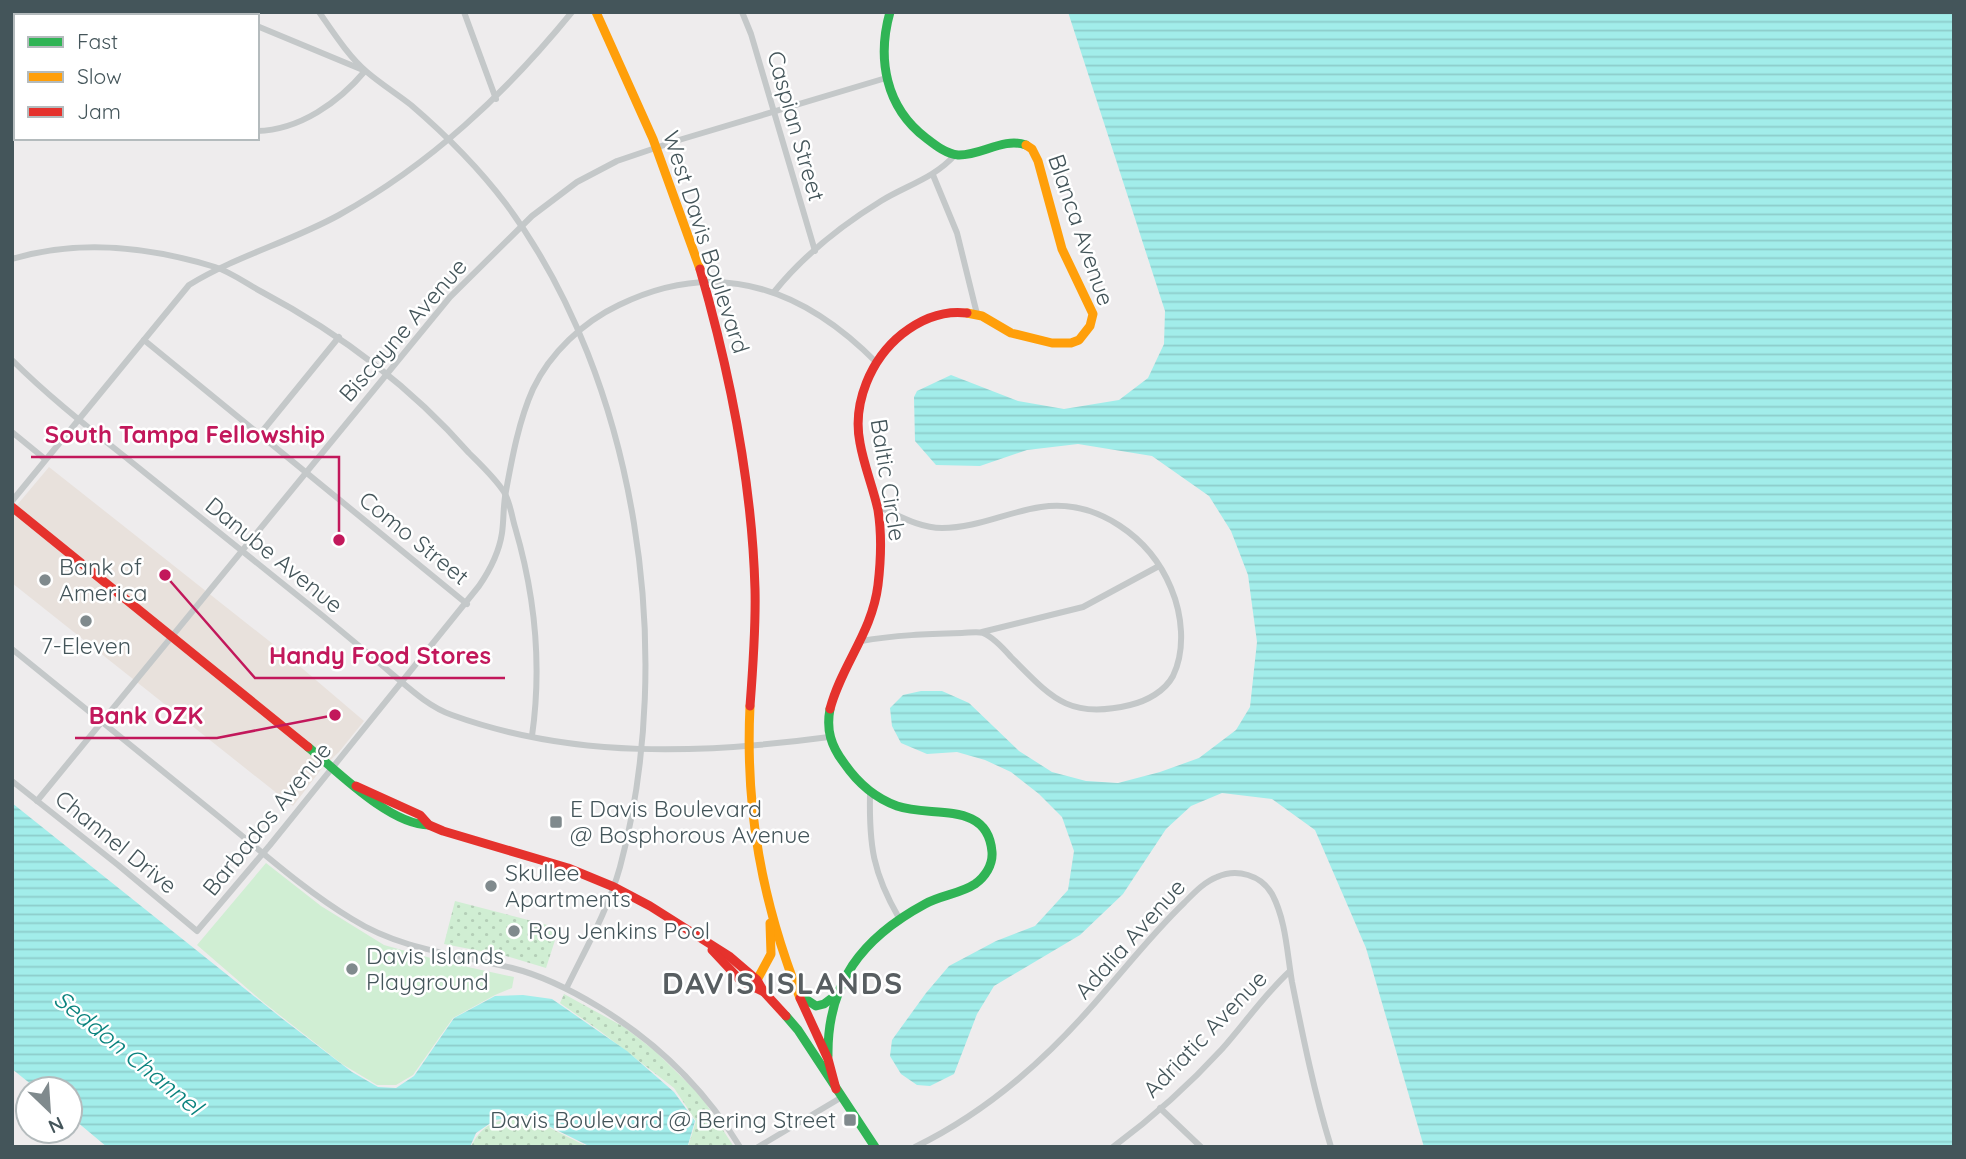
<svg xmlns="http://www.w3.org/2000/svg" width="1966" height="1159" viewBox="0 0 1966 1159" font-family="Quicksand,sans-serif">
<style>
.commercial{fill:#e8e1dc}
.green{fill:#d0eed3}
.park{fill:url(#park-dots)}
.water{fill:url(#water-rules)}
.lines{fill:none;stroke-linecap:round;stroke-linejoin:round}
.street{stroke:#c4c8c9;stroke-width:6}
.fast{stroke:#30b455;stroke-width:9}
.slow{stroke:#ff9f0a;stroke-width:9}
.jam{stroke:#e5322d;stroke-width:9}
.poi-dot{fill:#808a8d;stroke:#fff;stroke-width:2.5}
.labels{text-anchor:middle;stroke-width:5;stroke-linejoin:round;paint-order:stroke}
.street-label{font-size:23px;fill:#44555a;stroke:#fff}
.poi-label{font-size:23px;fill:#44555a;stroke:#fff;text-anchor:start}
.water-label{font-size:24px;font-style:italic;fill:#0a837e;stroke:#fff}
.district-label{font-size:30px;font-weight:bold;letter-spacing:2px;fill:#585e61;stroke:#fff}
.leader{fill:none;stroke:#c2185b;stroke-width:2.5}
.callout-dot{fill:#c2185b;stroke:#fff;stroke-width:2.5}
.callout-label{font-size:24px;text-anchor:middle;font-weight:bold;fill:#c2185b;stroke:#fff;stroke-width:5;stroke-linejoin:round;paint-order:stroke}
</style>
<defs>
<pattern id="park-dots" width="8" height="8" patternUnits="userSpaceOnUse" patternTransform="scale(1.75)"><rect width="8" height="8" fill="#d0eed3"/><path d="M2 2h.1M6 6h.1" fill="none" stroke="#b4ceb7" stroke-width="1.8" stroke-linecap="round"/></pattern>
<pattern id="water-rules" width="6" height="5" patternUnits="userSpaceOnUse" patternTransform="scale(1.75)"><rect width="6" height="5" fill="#a2edea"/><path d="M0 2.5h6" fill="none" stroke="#8dcdcb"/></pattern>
</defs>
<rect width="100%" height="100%" fill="#eeeced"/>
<path class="commercial" d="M49,467l234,185 81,69 -25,31 -16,15 -30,39 -281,-223v-72z"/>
<path class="green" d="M266,863l55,43 63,39 61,17 69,15 -2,11 -17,7 -42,23 -40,57 -17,10h-19l-35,-21 -79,-62 -66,-57z"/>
<g class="park">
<path d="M455,901l104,27 -13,40 -40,-12 -62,-12z"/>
<path d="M564,994l60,33 31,24 46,45 33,51h-46l8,-26 -22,-33 -74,-57 -40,-28z"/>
<path d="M526,1116l62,31h-117c12,-26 29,-27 55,-31z"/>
</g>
<g class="water">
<path d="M1068,12h886v1135h-530l-58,-199 -51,-118 -43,-31 -50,-6 -31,13 -25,23 -43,65 -43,41 -86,51 -17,28 -23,60 -24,12 -13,-1 -16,-11 -11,-18 2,-16 34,-47 23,-27 47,-25 39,-15 33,-36 6,-39 -12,-34 -23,-23 -28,-22 -26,-12 -28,-8 -30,2 -26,-11 -9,-17 -2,-18 13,-13 18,-4h21l27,12 50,48 33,21 34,9 32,2 42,-11 39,-14 37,-28 14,-23 7,-65 -9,-67 -17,-44 -22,-35 -57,-40 -74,-12 -51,6 -47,16 -44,-1 -21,-24 -1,-44 3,-6 34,-16 67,26 46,8 55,-9 29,-22 16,-34 1,-33z"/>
<path d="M12,803l272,217 68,52 26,15 18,1 18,-12 40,-58 41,-22 28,-1 29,4 75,52 47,41 21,29 -7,24 -97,2 -65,-32 -31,5 -19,13 -6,14h-363l-37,-31v-27h-33l-25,-20z"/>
</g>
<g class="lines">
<g class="street">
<path d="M319,12c14,20 30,45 48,60 14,12 30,22 44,33 35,30 67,62 95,99 132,178 171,451 114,663 -12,43 -34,81 -53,120"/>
<path d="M464,12l32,87"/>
<path d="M742,12l9,22 64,217"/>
<path d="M120,16h69"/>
<path d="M257,26l106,44"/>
<path d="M12,32l4,-1"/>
<path d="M257,131c43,-1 82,-29 108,-60"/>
<path d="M12,138l4,-1"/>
<path d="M933,175l24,58 20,81"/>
<path d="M12,259c66,-20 138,-12 203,8 16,5 32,17 47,25 79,42 148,94 207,161 12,12 26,25 35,39 6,10 8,25 11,35 20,68 27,139 17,209"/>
<path d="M774,292c29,-36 68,-67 107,-91 26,-16 52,-22 74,-46"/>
<path d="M144,340l323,264"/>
<path d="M12,360c36,36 77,68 117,100 64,52 129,103 194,156 23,19 46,38 68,57 19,16 38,34 61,42 121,44 251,39 377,22"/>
<path d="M12,432l33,27"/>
<path d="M260,434l79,-97"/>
<path d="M12,501l177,-216c47,-29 101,-43 150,-70 92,-51 166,-121 233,-203"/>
<path d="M982,632l101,-25 76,-41"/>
<path d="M861,641c34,-6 67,-7 101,-8 6,0 15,-2 21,0 10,4 21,16 28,24 40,40 57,63 119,48 17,-4 35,-14 43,-29 13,-27 9,-62 -2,-88 -21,-51 -74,-89 -130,-81 -34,5 -64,21 -99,21 -23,0 -44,-13 -65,-22"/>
<path d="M12,649c69,56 137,111 206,167 43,35 86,74 134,103 49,31 104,35 160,49 32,8 59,22 87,39 59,36 105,81 141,140"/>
<path d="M12,781l106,84 79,66 73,-86 209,-259c11,-16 20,-33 23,-53 2,-14 1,-28 4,-42 6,-33 13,-71 27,-102 17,-36 50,-67 86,-84 98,-48 184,-17 258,58"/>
<path d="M870,794c-1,52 3,79 29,124"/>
<path d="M37,801l413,-504 82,-81 45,-34 40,-21 62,-21 207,-62"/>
<path d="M1160,1108l41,39"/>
<path d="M758,1147l84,-50"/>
<path d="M915,1147c76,-37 137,-93 191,-157 26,-30 50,-60 78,-87 10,-10 20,-21 33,-26 20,-9 44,-2 55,17 14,26 15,59 20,88 11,55 22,110 39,165"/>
<path d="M1113,1147c39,-29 76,-62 109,-98 23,-26 43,-55 68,-78"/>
</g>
<g class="fast">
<path d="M890,12c-13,46 -5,95 36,126 9,7 20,16 32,17 23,1 45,-18 68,-10"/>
<path d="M308,747c29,24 82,78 121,78"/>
<path d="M801,996l15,10 8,-2 8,-6"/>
<path d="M786,1016l12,14 77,117"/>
<path d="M828,1056c-1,-73 34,-118 97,-152 16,-9 35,-10 50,-20 10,-7 18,-19 17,-32 -4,-52 -61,-34 -95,-46 -22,-8 -40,-24 -53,-43 -13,-17 -18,-33 -14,-54"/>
</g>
<g class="slow">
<path d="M596,12l57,127 47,130"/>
<path d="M967,313l15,3 29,17 41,10h19l8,-3 11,-14 3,-12 -31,-65 -24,-88 -6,-12 -6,-4"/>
<path d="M750,706c-5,104 12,196 50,292"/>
<path d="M757,980l14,-26 -1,-31"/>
</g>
<g class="jam">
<path d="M700,269c30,104 52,211 55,320 1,39 -2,78 -5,117"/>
<path d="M12,507l296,240"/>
<path d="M830,709c12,-45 42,-76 48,-124 3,-25 4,-50 0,-75 -5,-23 -14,-44 -18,-67 -8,-40 11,-84 42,-109 19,-15 41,-24 65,-21"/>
<path d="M356,786l64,29 9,10 14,6 125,37 46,19 36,19 79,50 28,24 7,12 22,24"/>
<path d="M712,950l29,31 23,11"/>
<path d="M800,998l28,61 8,30"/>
</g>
</g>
<g class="poi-dot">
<circle cx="45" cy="580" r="7"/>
<circle cx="86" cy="621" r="7"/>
<rect x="549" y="815" width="14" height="14" rx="3.5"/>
<circle cx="491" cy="886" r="7"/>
<circle cx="514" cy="931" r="7"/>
<circle cx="352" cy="969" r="7"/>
<rect x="843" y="1113" width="14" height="14" rx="3.5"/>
</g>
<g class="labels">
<g class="street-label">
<text transform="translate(796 126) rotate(74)" y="8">Caspian Street</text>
<text transform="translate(1081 230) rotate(71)" y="8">Blanca Avenue</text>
<text transform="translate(706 242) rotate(72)" y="8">West Davis Boulevard</text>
<text transform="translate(403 330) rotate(-49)" y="8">Biscayne Avenue</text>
<text transform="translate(888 480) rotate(81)" y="8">Baltic Circle</text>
<text transform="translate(414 538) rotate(39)" y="8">Como Street</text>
<text transform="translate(274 555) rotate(39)" y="8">Danube Avenue</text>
<text transform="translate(267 819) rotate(-51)" y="8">Barbados Avenue</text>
<text transform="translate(116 842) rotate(39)" y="8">Channel Drive</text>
<text transform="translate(1130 939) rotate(-48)" y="8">Adalia Avenue</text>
<text transform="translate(1205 1034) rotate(-46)" y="8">Adriatic Avenue</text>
</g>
<g class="poi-label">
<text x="59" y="575">Bank of<tspan x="59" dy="26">America</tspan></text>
<text x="86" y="654" text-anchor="middle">7-Eleven</text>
<text x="570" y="817">E Davis Boulevard<tspan x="570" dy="26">@ Bosphorous Avenue</tspan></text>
<text x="505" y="881">Skullee<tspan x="505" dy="26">Apartments</tspan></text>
<text x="528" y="939">Roy Jenkins Pool</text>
<text x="366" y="964">Davis Islands<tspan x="366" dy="26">Playground</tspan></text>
<text x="836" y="1128" text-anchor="end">Davis Boulevard @ Bering Street</text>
</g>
<g class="water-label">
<text transform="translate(128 1053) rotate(39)" y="8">Seddon Channel</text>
</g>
<g class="district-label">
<text x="783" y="994">DAVIS ISLANDS</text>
</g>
</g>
<path class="leader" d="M339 540L339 457H31M165 575L255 678H505M335 715L217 738H75"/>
<g class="callout-dot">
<circle cx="339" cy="540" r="7"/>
<circle cx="165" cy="575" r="7"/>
<circle cx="335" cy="715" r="7"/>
</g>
<g class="callout-label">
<text x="185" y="443">South Tampa Fellowship</text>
<text x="380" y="664">Handy Food Stores</text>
<text x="146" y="724">Bank OZK</text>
</g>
<rect width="1966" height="1159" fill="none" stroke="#44555a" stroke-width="28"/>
<rect x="14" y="14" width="245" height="126" fill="#ffffff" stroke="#b4bbbd" stroke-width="2"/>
<rect x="28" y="37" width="35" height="10" fill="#30b455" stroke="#b4bbbd" stroke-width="2"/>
<text x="77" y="49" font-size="21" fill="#44555a">Fast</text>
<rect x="28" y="72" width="35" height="10" fill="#ff9f0a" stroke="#b4bbbd" stroke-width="2"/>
<text x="77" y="84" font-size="21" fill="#44555a">Slow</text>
<rect x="28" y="107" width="35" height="10" fill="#e5322d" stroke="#b4bbbd" stroke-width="2"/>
<text x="77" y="119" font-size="21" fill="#44555a">Jam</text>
<g transform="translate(49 1110) rotate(155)"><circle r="33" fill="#ffffff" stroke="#b4bbbd" stroke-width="2"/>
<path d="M0-5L12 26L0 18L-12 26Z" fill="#808a8d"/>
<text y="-10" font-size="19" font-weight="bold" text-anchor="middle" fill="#44555a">N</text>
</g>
</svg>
